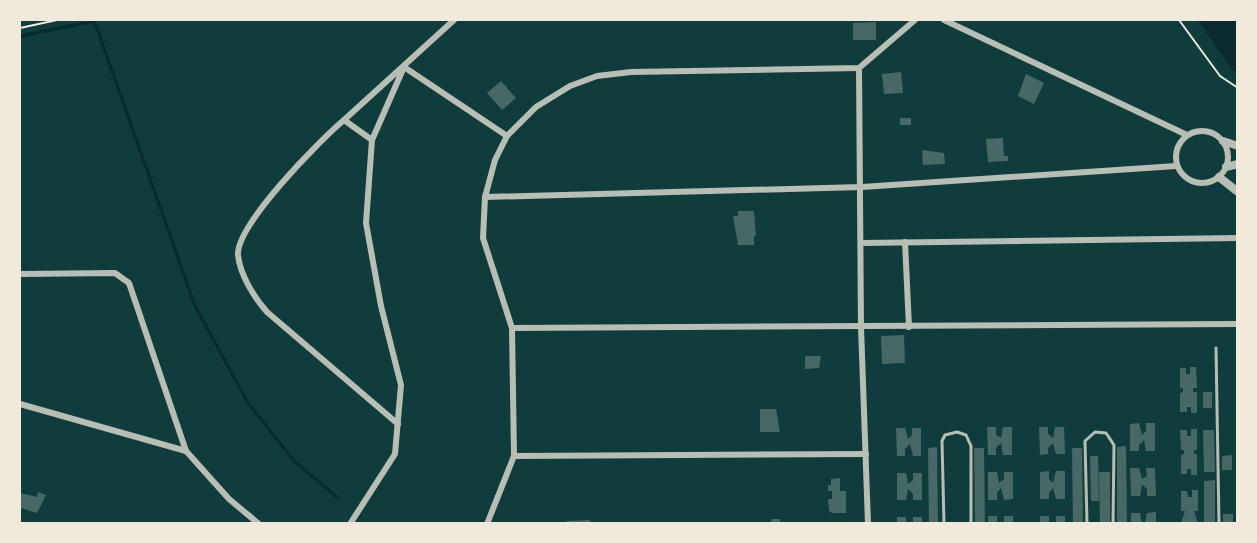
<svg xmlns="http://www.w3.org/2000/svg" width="1257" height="543" viewBox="0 0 1257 543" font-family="'Noto Serif',serif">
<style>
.water{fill:#0a2a2b}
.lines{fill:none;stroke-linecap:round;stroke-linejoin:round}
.stream{stroke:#0a2a2b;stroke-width:3}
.building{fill:#486865}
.path{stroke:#f1e9da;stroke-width:2}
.service{stroke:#b8beb3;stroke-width:3}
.minor{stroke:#b8beb3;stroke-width:6}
.tertiary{stroke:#b8beb3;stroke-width:8}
</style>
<rect width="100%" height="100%" fill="#0f3d3e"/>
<path class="water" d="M1198,20h39v53l-6,-4z"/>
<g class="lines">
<g class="stream">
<path d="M94,20l101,286 53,97 46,58 43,36"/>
<path d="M20,36l75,-15"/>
</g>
</g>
<g class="building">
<path d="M876,22v18h-23v-17z"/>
<path d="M901,72l2,21 -19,1 -2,-20z"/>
<path d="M1026,74l18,9 -10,21 -16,-8z"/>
<path d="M501,81l15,17 -14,12 -15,-17z"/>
<rect x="900" y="118" width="11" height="7"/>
<path d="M1003,138l1,18h4v5l-20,1 -2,-23z"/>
<path d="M922,150l22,3 1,11 -22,1z"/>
<path d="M738,211h16l2,25h-2v9h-16l-5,-29h5z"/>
<path d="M904,335l1,28 -23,1 -1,-28z"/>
<path d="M805,356h16l-2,12 -14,1z"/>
<path d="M1190,367h6l1,21h-4v4h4v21h-6v-6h-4v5h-7v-19l3,-1v-4h-3v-20h6v6h4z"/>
<rect x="1203" y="392" width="9" height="16"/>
<path d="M760,409h16l4,23h-20z"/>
<path d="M1139,423l3,12 4,-4v-8h9v28h-9l-2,-11 -5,5v6h-9v-27z"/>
<path d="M987,427h9v8l5,3 2,-11h9v28h-9l-2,-12 -5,5v7h-8z"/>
<path d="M1039,427h9v7l5,4 2,-11h9l1,27h-9l-3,-11 -5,5v6l-8,1z"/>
<path d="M896,428h9l3,11 4,-4v-7h9v28h-8l-3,-12 -5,5v7h-8z"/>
<path d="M1191,429h6v21h-3v4h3v21h-6v-6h-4v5h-6v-19l3,-1v-4h-3l-1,-20h7v6h4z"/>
<path d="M1203,430h11l1,42h-11z"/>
<path d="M1126,446l1,78h-10v-77z"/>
<path d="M937,447l1,77h-9l-1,-76z"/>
<path d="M974,448h10l1,76h-10z"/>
<path d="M1072,448h10l1,76h-10z"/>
<path d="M1232,455v15h-10v-14z"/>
<path d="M1090,456h8l1,45h-8z"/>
<path d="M1130,468h9l3,11 5,-3 -1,-8h9l1,28h-9v-7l-5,-5 -2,12h-9z"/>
<path d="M1049,471v8l4,4 3,-12h9v28h-9l-3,-11 -4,5v6h-9v-27z"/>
<path d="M988,472h9l2,11 5,-4v-7h9v27l-9,1 -3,-12 -4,5v7h-9z"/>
<path d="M1099,472h11v52h-10z"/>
<path d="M897,473h9l2,11 5,-4v-7h9v27h-9v-6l-5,-5 -2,11h-9z"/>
<path d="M840,478v13h6v22h-14l-3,-2 -1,-12h4v-8h-4v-6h3v-6z"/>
<path d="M1215,480v44h-11v-43z"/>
<path d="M1192,490h6v21h-4l4,13h-17l4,-13h-4v-20h6l1,6h4z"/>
<path d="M38,492l8,3 -9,18 -16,-5 -1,-15 17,4z"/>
<path d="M1156,512v12h-11l2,-11z"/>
<path d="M1131,513h9l2,11h-11z"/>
<rect x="1223" y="514" width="10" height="10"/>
<rect x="988" y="516" width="9" height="8"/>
<rect x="1004" y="516" width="9" height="8"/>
<rect x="1040" y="516" width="9" height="8"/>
<rect x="1056" y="516" width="9" height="8"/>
<rect x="897" y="517" width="9" height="7"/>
<rect x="913" y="517" width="9" height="7"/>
<path d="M772,519h8v5h-10z"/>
<path d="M590,520l1,4h-24v-3z"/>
</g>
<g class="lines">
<g class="path">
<path d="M1179,20l41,56 18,12"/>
<path d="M20,28l37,-8"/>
</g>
<g class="service">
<path d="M1216,348l3,176"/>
<path d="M944,524l-2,-83 3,-6 12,-3 9,3 5,11v78"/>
<path d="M1087,524l-2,-83 10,-9 11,1 8,12 -1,79"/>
</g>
<g class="minor">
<path d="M944,20l243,115"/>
<path d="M404,67l103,69"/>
<path d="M859,68l2,259 7,197"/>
<path d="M344,120l110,-100"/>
<circle cx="1202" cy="157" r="26"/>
<path d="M372,140l-28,-20c-24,20 -108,105 -106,135 2,20 16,42 29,57l131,112"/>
<path d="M485,197l377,-10 314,-21"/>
<path d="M905,242l4,85"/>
<path d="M862,243l376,-5"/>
<path d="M20,274l95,-1 14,10 57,168 43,48 30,25"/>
<path d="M512,328l726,-4"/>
<path d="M20,404l166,47"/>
<path d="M514,456l352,-2"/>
<path d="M350,524l45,-70 6,-69 -20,-79 -15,-83 6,-83 32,-73"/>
<path d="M487,524l27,-68 -2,-128 -29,-90 2,-41 10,-37 12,-24 29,-29 34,-21 27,-10 34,-4 228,-4 56,-48"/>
</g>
<g class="tertiary">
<path d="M1223,141l15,5"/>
<path d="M1226,167l12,-3"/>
<path d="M1219,177l19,15"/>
</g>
</g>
<rect width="1257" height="543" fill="none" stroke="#f1e9da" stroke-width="42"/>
</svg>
